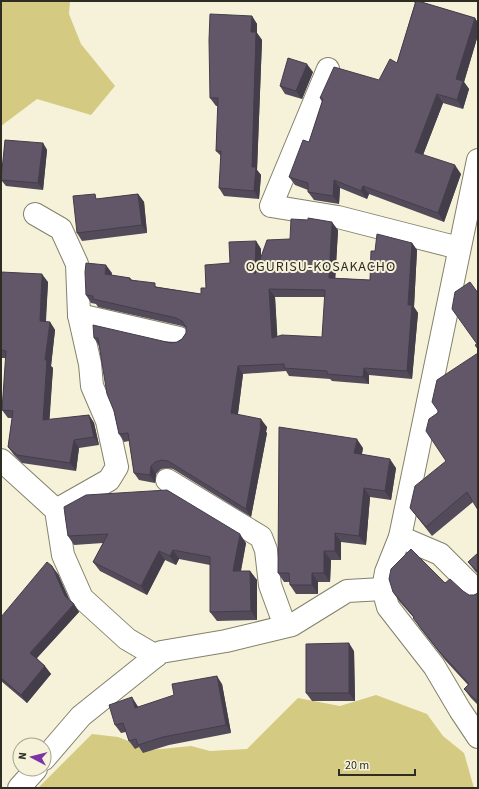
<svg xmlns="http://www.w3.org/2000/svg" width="479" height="789" viewBox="0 0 479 789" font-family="'Source Sans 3',sans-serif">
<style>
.green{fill:#d4ca81}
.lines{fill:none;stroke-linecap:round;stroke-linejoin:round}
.minor-casing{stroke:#83816b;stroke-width:24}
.minor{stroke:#fff;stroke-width:22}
.wall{fill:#534b5a;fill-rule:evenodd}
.shaded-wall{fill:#443d4a}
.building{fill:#615769;stroke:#443d4a;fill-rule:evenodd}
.labels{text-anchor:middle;stroke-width:4;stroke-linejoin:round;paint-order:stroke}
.neighbourhood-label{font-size:14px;letter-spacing:1px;fill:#2e2d24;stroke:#f5f2d9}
</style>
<rect width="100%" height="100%" fill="#f5f2d9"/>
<g class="green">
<path d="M1,1h69l-1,13 12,30 34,42 -24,29 -54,-16 -36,27z"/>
<path d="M376,695l51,19 16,22 21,17 10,35h-436l54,-54 26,3 33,13 40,-4 19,5 37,-2 51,-51 42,8z"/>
</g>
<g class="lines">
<g class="minor-casing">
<g id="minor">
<path d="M328,69l-57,137 67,11 121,31"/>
<path d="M478,160l-78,377 -14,35 -3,17 5,18 46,59 26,44 18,27"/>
<path d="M35,214l26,15 16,35 2,51"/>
<path d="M1,460l55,50 7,45 19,43 45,41 29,17"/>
<path d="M167,480l94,57 5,13 4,35 15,41"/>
<path d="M56,510l53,-30 8,-13 -10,-46 -15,-35 -2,-22 -11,-49 100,23"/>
<path d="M400,537l40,17 38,38"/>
<path d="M44,759l37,-43 80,-64 65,-11 66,-16 55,-34 36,-2"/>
<path d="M19,788l17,-19"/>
</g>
</g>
<use href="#minor" class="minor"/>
</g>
<g class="wall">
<path d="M413,1h5l57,17 3,5v12l-14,47 5,7 -6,20 -20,-6 -20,52 38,19 -17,48 -75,-28 -2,5 -27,-11 -1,16 -25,-4 -6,-8v-2l-13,-5 -6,-8 20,-35 13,-40 -2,-4 59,-18 18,-17 18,-60z"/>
<path d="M252,16l5,8v9l5,7 -5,130 4,5 -2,24 -35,-3 -5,-8 2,-32 -5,-5 2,-45h-2l-6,-8z"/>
<path d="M313,72l-11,27 -17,-5 -5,-8z"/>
<path d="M43,143l4,7 -4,40 -37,-4 -5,-6z"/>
<path d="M138,194l6,8 3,31 -65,8 -5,-8 21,-34z"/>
<path d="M338,230l-3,48 35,2 5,-29 37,-8 5,7 -3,57 4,6 -6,66 -43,-4v9l-37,-3 -2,-2 -41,-3 -3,-5 -43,3 -5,40 29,13 -1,5 1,1 -16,84 -78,-48 -6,-1 -6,1 -5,5 -1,9 -16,-3 -5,-7 -5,-32 -5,1 -5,-8 -20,-88 -5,-8 83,4 5,-3 4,-6v-5l-4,-2 -84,-19 -2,-3 -5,-1 -5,-8 26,-22 -1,2 19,3 2,2 26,7 43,7 29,-31 26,-22 5,8v8l29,-18zM275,297h50l-3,40 -45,-1z"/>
<path d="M1,272l47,10 -2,40h4l5,8 -4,36 2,2 -4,52 40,-5 5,8 5,22 -20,3 -3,23 -54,-8 -8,-8 -6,-8 4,-29h-4l-6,-8 4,-52h-5z"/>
<path d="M439,412l34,90 -41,34 -15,-19 -7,-9 36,-47z"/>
<path d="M363,448l-1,6 34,14 -5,32 -21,-3 -4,48 -25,-3v18h-10l-1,22h-12v12h-22l-6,-9v-3h-6l-6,-9z"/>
<path d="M65,515l181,28 -5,28h9l7,9v40l-40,1 -7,-9v-47l-31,-6 -3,6 -11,-5 -18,35 -47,-24 -7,-9 10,-19 -29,2 -6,-9z"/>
<path d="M478,553v21l-3,-3 -7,-9z"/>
<path d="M58,574l11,26 5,4 5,8 -42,46 14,16 -24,29 -26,-22v-64z"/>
<path d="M445,583l24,12h5l4,-2v112l-7,-7 -7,-9 4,-4 -23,-25 -25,-32 -6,-10 -15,-17 -6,-9z"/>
<path d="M354,651l1,50h-43l-6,-8z"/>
<path d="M222,684l9,49 -62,12 -26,8 -4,-6 -4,2 -6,-8 -3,-9 -5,1 -6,-8 22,-20 1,2z"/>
</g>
<g class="shaded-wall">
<path d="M252,16l5,8v9l5,7 -5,130 4,5 -2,24 -5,-8 -2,-24 -1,-135z"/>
<path d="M475,18l3,5v12l-14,47 5,7 -6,20 -6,-9 -1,-21z"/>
<path d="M307,64l6,8 -11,27 -6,-8z"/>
<path d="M437,94l6,9 -22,57 -6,-8z"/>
<path d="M43,143l4,7 -4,40 -5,-7z"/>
<path d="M455,165l6,9 -17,48 -6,-9z"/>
<path d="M334,180l6,8 -1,16 -6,-8z"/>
<path d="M363,186l6,8 -2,5 -6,-8z"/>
<path d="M138,194l6,8 3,31 -5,-8z"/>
<path d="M332,222l6,8 -3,55 -6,-7z"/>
<path d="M256,241l5,8 -1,33 -5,-8z"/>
<path d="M412,243l5,7 -3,57 4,6 -6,66 -5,-8 1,-66z"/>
<path d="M106,265l6,8 -1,9 -6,-8z"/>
<path d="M42,274l6,8 -3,47 -5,-8z"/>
<path d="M269,289l6,8 3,49 -6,-8z"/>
<path d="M50,322l5,8 -4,36 2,2 -4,60 -6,-8 2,-60z"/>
<path d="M238,366l5,8 -6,47 -6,-8z"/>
<path d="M364,368l5,7v9l-6,-7z"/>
<path d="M89,415l5,8 5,22 -5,-8z"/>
<path d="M261,419l6,8 -1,5 1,1 -16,84 -5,-8z"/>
<path d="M357,439l6,9 -3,14 -6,-9z"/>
<path d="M74,440l5,8 -3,23 -6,-8z"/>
<path d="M390,459l6,9 -5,32 -6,-9z"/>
<path d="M151,466l5,8 -1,9 -5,-8z"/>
<path d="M364,488l6,9 -4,48 -7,-9z"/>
<path d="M335,533l6,9v18l-6,-9z"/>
<path d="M240,534l6,9 -7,37 -6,-9z"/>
<path d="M173,550l6,9 -3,6 -6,-9z"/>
<path d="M159,551l6,9 -18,35 -6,-9z"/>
<path d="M324,551l7,9 -1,22 -6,-9z"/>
<path d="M52,566l6,8 13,29 -6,-7z"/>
<path d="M250,571l7,9v40l-6,-9z"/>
<path d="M312,573l6,9v12l-6,-9z"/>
<path d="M74,604l5,8 -44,48 -5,-7z"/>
<path d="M349,643l5,8 1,50 -6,-8z"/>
<path d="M45,666l6,8 -24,29 -6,-8z"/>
<path d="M217,676l5,8 9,49 -5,-8z"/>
<path d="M132,697l5,8 4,11 -6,-8z"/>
</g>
<g class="building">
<path d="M416,1h2l57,17 -19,61 7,2 -6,19 -20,-6 -22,58 40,13 -17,48 -75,-27 -2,5 -27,-11 -1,16 -25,-4v-9l-19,-6 14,-37 6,2 14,-43 -3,-1 14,-31 45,13 11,-21 7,4z"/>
<path d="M210,14l42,2 -1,16h5l-4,135h4l-2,24 -35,-3 2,-37h-5l2,-53h-8l-1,-58z"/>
<path d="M288,58l19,6 -11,27 -16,-5z"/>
<path d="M5,140l38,3 -5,40 -37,-3z"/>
<path d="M95,194l1,5 42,-5 4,31 -65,8 -4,-37z"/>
<path d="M308,218l24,4 -3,56 41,2 1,-29h4l2,-17 35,9 -4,62h4l-5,66 -43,-3 -1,9 -36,-3v-3l-43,-3v-4l-46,2 -7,47 30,6 -1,6 1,1 -15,83 -78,-48 -6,-1 -7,2 -4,4 -1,9 -16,-2 -6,-40 -9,1 -5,-23 -7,-17 -9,-56h-4l-1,-13 78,18 6,-1 5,-3 4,-6v-6l-4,-6 -6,-3 -83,-19v-3l-7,-1 -1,-23 1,-9 20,2 -1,9 25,4v2l25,3v4l46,7v-6h5l-1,-23 25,-2 -1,-21 27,-1 -1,33 12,-34 23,-1 1,-20 17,1zM269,289l56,1 -3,47 -40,-2 -10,3z"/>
<path d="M1,272l41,2 -2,47 10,1 -5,38h2l-4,60 46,-5 5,22 -20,3 -4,23 -53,-8 -9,-8 5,-36 -11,-1 4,-59 -5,-1z"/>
<path d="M470,282l8,11v56l-3,-4 2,-1 -25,-35 3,-17z"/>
<path d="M478,353v157l-11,-18 -41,35 -16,-19 5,-22 31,-25 -20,-30 3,-12 10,-7 -7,-10 5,-22z"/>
<path d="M279,427l78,12 -3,14 36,6 -5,32 -21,-3 -5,48 -24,-3v18h-11v22h-12v12h-22l-1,-12h-11z"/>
<path d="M167,490l73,44 -7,37h17l1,40 -41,1v-55l-37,-7 -3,6 -11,-5 -18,35 -48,-24 15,-28 -40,2 -3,-21 -1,-8 22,-12z"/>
<path d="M411,549l34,34 5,-4 13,12 6,4h5l4,-2v109l-14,-13 5,-5 -31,-34 -25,-32 1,-1 -21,-25 -4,-13 2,-10z"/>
<path d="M478,553v19l-10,-10z"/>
<path d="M47,562l5,4 13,30 9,8 -44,49 15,13 -24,29 -20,-17v-61z"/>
<path d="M349,643v50h-43v-49z"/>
<path d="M217,676l9,49 -63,12 -25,8 -2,-6 -7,2 -6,-18 -8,2 -6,-20 23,-8 3,11 39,-13 -2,-11z"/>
</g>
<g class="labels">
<g class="neighbourhood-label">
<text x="321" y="271">OGURISU-KOSAKACHO</text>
</g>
</g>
<rect width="479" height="789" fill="none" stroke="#2e2d24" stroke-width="4"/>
<g transform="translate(32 757) rotate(277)"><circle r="19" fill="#f5f2d9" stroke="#a5a391"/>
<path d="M0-3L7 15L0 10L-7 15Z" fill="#7c33a6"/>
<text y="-6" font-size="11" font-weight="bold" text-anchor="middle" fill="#2e2d24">N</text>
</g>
<path d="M339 769v6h76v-6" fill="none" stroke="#2e2d24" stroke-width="2"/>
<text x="345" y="769" font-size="12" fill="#2e2d24" stroke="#f5f2d9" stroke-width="3" paint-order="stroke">20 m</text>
</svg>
